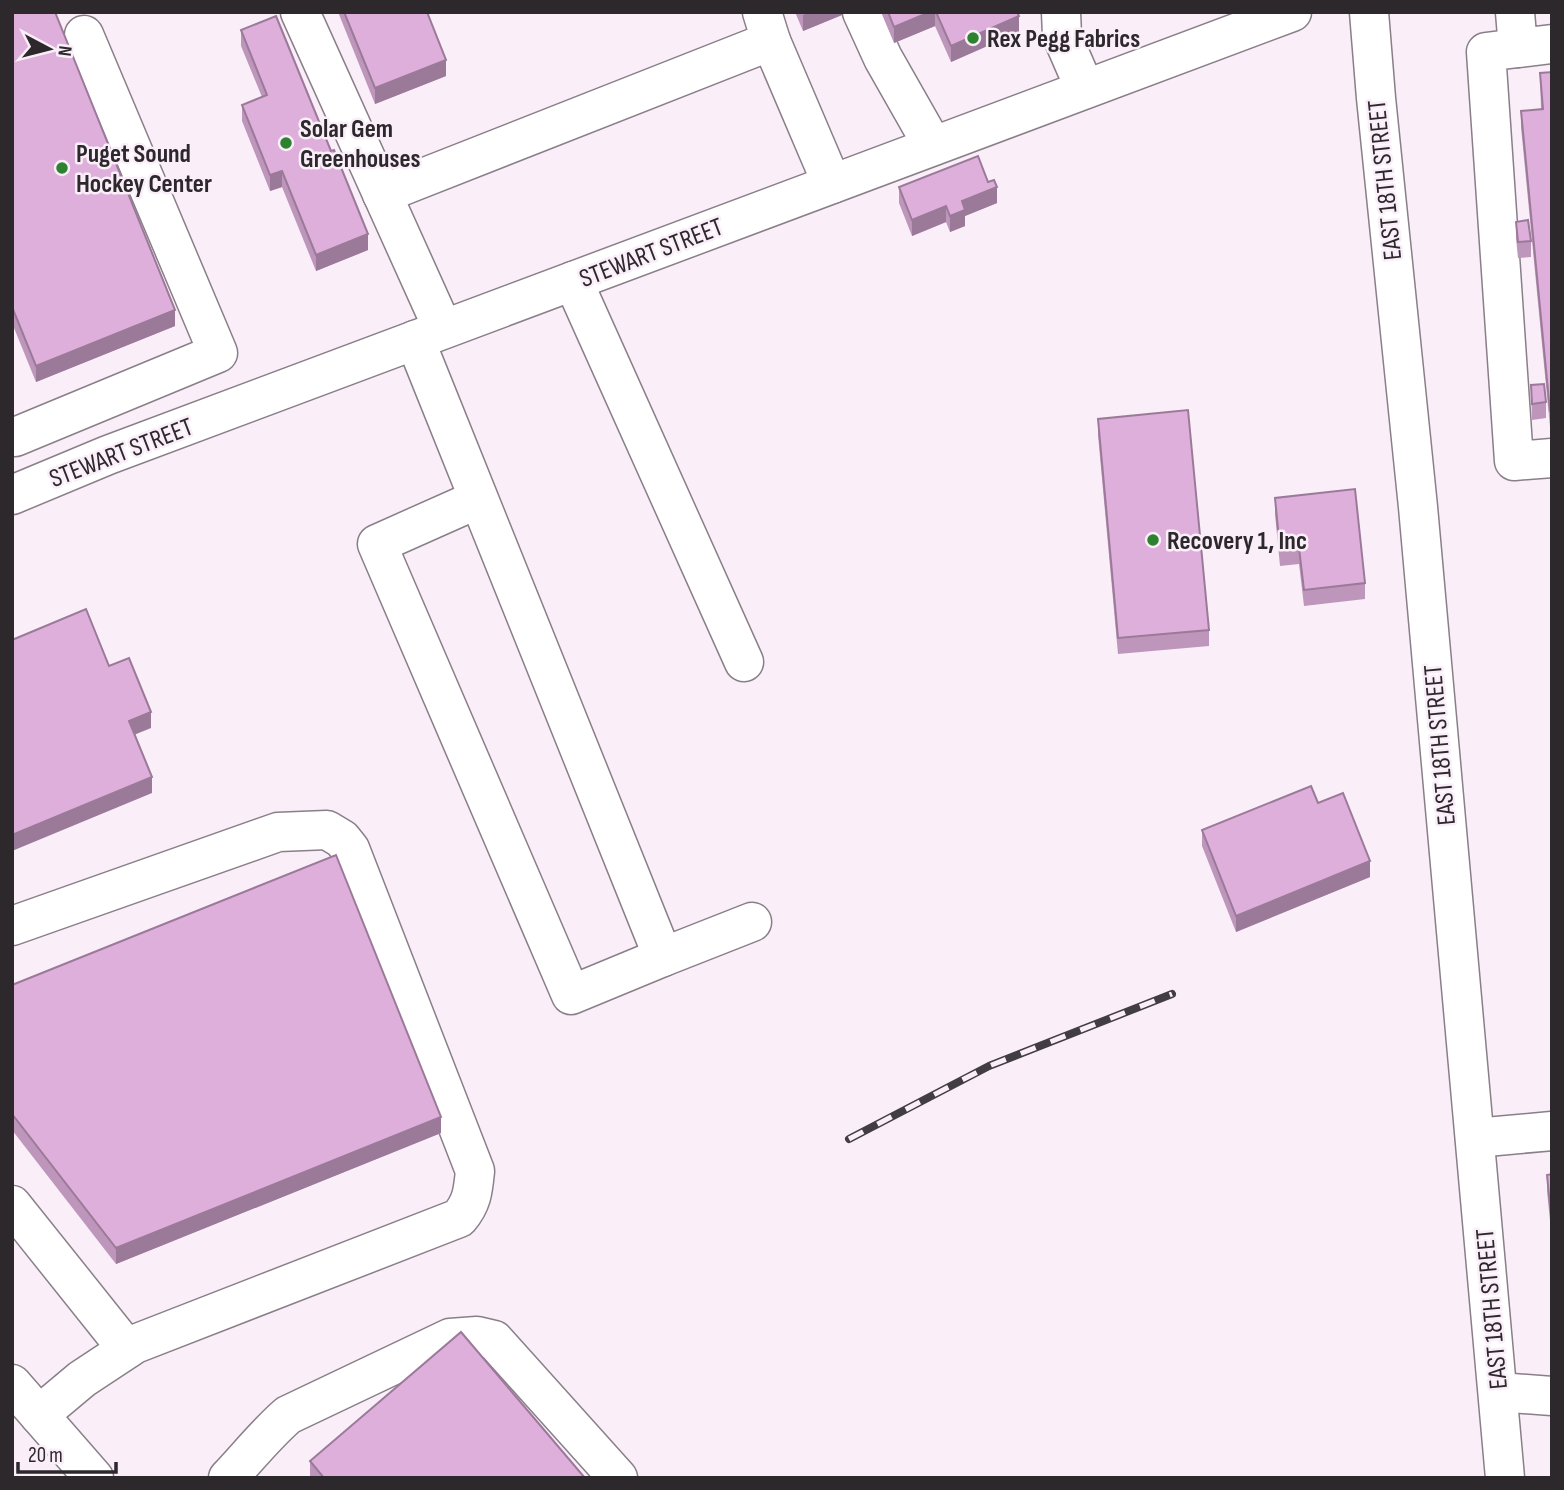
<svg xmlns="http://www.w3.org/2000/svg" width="1564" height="1490" viewBox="0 0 1564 1490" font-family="'Sofia Sans Condensed',sans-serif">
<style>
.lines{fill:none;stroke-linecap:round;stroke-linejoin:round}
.minor-casing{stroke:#897f88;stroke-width:41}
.minor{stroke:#fff;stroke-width:38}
.rail-casing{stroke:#423d42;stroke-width:8}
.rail{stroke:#faeef9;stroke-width:5;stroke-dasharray:16;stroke-linecap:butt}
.wall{fill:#be96bb}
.shaded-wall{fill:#9b7a99}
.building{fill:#ddafda;stroke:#9b7a99;stroke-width:2}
.poi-dot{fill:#2d822f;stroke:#faeef9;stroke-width:2.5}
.labels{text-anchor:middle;stroke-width:5;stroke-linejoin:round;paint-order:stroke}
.poi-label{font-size:26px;font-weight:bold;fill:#2c282c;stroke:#faeef9;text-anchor:start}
.street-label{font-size:26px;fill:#2c282c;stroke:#faeef9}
</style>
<rect width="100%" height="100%" fill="#faeef9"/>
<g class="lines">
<g class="minor-casing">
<g id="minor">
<path d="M300,12l143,317"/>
<path d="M862,12l21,46 50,88"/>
<path d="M1061,12l1,24 23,53"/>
<path d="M1369,12l7,86 42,409 87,971"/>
<path d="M1515,12l3,36 34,-4"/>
<path d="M771,41l61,143"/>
<path d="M1518,48l-32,4 28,409 38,-3"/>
<path d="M382,194l389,-153 -9,-29"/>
<path d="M573,281l171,381"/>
<path d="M415,340l248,617 89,-35"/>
<path d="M15,437l203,-84 -134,-318"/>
<path d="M12,495l96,-40 1184,-443"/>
<path d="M478,499l-101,45 194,451 92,-38"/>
<path d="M12,926l266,-94 49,-2 15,9 8,10 125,322c-2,20 -3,32 -16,47l-324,126 -53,35 -43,36"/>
<path d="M1475,1138l77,-7"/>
<path d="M12,1205l115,144"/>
<path d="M12,1384l82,94"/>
<path d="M1498,1392l54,4"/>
<path d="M228,1478c20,-21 38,-44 60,-63l162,-77 27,-2 17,4 124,138"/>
</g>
</g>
<use href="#minor" class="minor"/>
<g class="rail-casing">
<path id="rail" d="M849,1139l140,-73 183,-72"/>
</g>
<use href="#rail" class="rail"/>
</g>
<g class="wall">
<path d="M12,12l163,314 -139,56 -24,-59z"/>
<path d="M338,12h89l19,64 -71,28z"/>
<path d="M795,12h47v3l-39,16z"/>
<path d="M881,12h136l2,20 -68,30 -16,-36 -41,17z"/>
<path d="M241,30l127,220 -52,21 -34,-84 -12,4 -28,-70v-16l20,-8 -21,-51z"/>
<path d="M1552,72v355h-2l-29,-300v-16l20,-2 -1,-36z"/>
<path d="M899,187l98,16 -32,13v10l-15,6 -4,-10 -34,14 -13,-33z"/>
<path d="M1516,222l15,19v16l-13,1 -2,-20z"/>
<path d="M1531,385l15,17v16l-14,2z"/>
<path d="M1098,419l111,211v16l-91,8 -20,-219z"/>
<path d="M1275,498l90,85v16l-61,7 -5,-42 -19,2 -5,-52z"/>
<path d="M1318,803l52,74 -134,55 -34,-86v-16z"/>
<path d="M12,985l429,148 -325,131 -104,-134z"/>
<path d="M1552,1174v67l-5,-50v-16z"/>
<path d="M310,1461l275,17h-275z"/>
</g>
<g class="shaded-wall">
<path d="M810,12h32v3l-39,16v-16z"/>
<path d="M930,12h5v14l-41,17v-16z"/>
<path d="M1019,16v16l-68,30v-16z"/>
<path d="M446,60v16l-71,28v-16z"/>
<path d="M282,171v16l-12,4v-16z"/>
<path d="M997,187v16l-32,13v10l-15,6v-16l12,-15z"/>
<path d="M946,206v16l-34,14v-16z"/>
<path d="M368,234v16l-52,21v-16z"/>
<path d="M175,310v16l-139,56v-16z"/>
<path d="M151,712v16l-22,9v-16z"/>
<path d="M152,777v16l-140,58v-16z"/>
<path d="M1370,861v16l-134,55v-16z"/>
<path d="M441,1117v16l-325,131v-16z"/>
</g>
<g class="building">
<path d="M12,12h43l120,298 -139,56 -24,-59z"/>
<path d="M344,12h83l19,48 -71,28z"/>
<path d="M888,12h42l-36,15z"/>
<path d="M936,12h81l2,4 -68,30z"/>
<path d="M276,16l55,135 3,-1 34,84 -52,21 -34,-84 -12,4 -28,-70 25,-10 -26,-65z"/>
<path d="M1552,72v339h-2l-29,-300 22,-2 -3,-36z"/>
<path d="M978,156l10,26 6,-2 3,7 -35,14 3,9 -15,6 -4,-10 -34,14 -13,-33z"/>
<path d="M1528,220l3,21 -13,1 -2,-20z"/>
<path d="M1544,384l2,18 -14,2 -1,-19z"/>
<path d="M1188,410l21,220 -91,8 -20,-219z"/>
<path d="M1355,489l10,94 -61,7 -5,-42 -19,2 -5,-52z"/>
<path d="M86,609l23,57 20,-8 22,54 -22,9 23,56 -140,58v-195z"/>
<path d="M1311,786l7,17 25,-10 27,68 -134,55 -34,-86z"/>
<path d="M336,855l105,262 -325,131 -104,-134v-129z"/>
<path d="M1552,1174v51l-5,-50z"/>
<path d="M461,1332l124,146h-261l-14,-17z"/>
</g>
<g class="poi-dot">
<circle cx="973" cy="38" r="7"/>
<circle cx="286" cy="143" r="7"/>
<circle cx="62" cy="168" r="7"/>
<circle cx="1153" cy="540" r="7"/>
</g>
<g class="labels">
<g class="poi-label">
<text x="987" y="47">Rex Pegg Fabrics</text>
<text x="300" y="137">Solar Gem<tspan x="300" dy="30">Greenhouses</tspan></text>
<text x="76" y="162">Puget Sound<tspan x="76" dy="30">Hockey Center</tspan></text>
<text x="1167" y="549">Recovery 1, Inc</text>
</g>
<g class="street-label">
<text transform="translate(1384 180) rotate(-96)" y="9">EAST 18TH STREET</text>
<text transform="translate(651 252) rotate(-21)" y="9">STEWART STREET</text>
<text transform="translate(121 452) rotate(-21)" y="9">STEWART STREET</text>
<text transform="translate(1439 745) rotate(-95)" y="9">EAST 18TH STREET</text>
<text transform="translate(1491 1309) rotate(-95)" y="9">EAST 18TH STREET</text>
</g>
</g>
<rect width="1564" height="1490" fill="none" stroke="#2c282c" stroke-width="28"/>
<g transform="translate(49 49) rotate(97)" stroke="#faeef9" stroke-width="5" paint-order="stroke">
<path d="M0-5L12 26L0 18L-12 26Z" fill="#2c282c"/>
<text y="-10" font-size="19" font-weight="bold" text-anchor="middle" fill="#2c282c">N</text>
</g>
<path d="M18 1462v10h98v-10" fill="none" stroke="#2c282c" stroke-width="3.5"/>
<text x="28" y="1462" font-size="21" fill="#2c282c" stroke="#faeef9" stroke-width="5" paint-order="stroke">20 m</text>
</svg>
